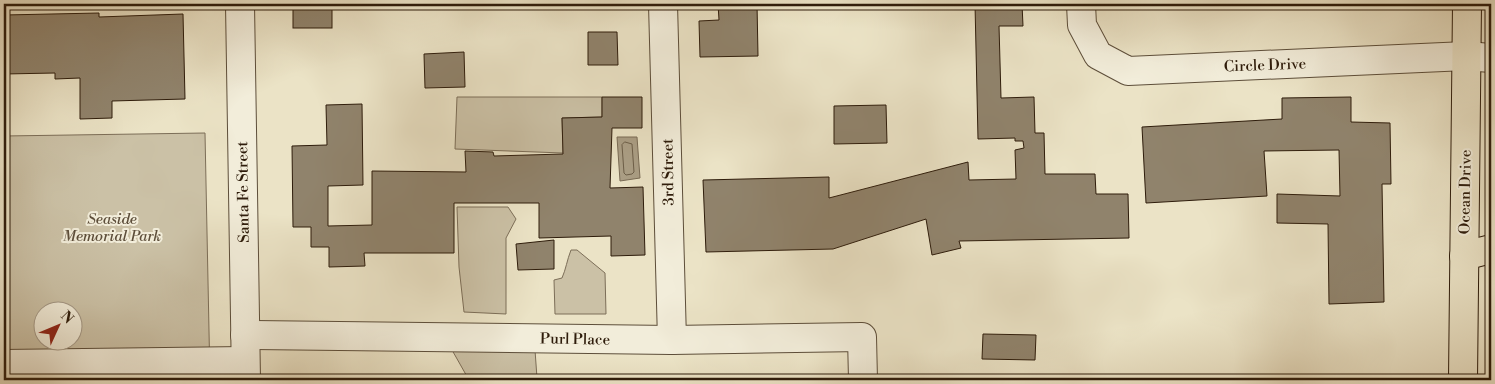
<svg xmlns="http://www.w3.org/2000/svg" width="1495" height="384" viewBox="0 0 1495 384" font-family="'Libre Bodoni',serif">
<style>
.green{fill:#cbc1a6;stroke:#7c6e58;fill-rule:evenodd}
.water{fill:#ab9f86;stroke:#796b55}
.lines{fill:none;stroke-linecap:round;stroke-linejoin:round}
.shore{stroke:#6c5e48;stroke-width:1}
.building{fill:#90836c;stroke:#2e1c0b}
.minor-casing{stroke:#5d4e3a;stroke-width:30}
.major-casing{stroke:#2e1c0b;stroke-width:30}
.minor{stroke:#f2edda;stroke-width:28}
.major{stroke:#ebe3c6;stroke-width:28}
.labels{text-anchor:middle;stroke-width:4;stroke-linejoin:round;paint-order:stroke}
.street-label{font-size:15px;fill:#2e1c0b;stroke:#f2edda}
.park-label{font-size:15px;font-style:italic;fill:#5d4e3a;stroke:#f2edda}
</style>
<rect width="100%" height="100%" fill="#ebe3c6"/>
<filter id="stains"><feTurbulence type="fractalNoise" baseFrequency=".004" numOctaves="4"/><feColorMatrix values="0 0 0 0 .2 0 0 0 0 .09 0 0 0 0 .02 0 0 0 .5 -.17"/></filter>
<radialGradient id="worn" r=".72"><stop offset=".6" stop-color="#630" stop-opacity="0"/><stop offset="1" stop-color="#630" stop-opacity=".3"/></radialGradient>
<g class="green">
<path d="M457,97h145v20l-40,1 1,35 -108,-4z"/>
<path d="M205,133l5,247h-206v-244zM42,312h30v30h-30z"/>
<path d="M457,207h51l8,12 -10,19v76l-42,-2 -5,-45z"/>
<path d="M571,250h6l28,23 1,41h-51l-1,-34 8,-2c4,-9 5,-18 9,-28z"/>
<path d="M452,350h83l2,28 -2,2h-66z"/>
</g>
<path class="water" d="M617,137h20l3,41 -20,3z"/>
<g class="lines">
<path class="shore" d="M625,142l7,2 2,28 -2,2 -6,1 -2,-2 -2,-28z"/>
</g>
<g class="building">
<rect x="293" y="4" width="39" height="24"/>
<path d="M718,4h39l1,52 -58,1 -1,-36 20,-1z"/>
<path d="M975,4h47l1,22h-24l2,72 33,-1 1,36h9l1,41h50l1,20h32l1,44 -170,3 2,7 -29,7 -6,-36 -93,30 -127,3 -3,-72 126,-3v21l139,-36 1,18 47,-1 -1,-29 9,-2 -1,-7h-8v-3l-37,1z"/>
<path d="M99,13v4l84,-3 2,85 -73,2v17l-32,1v-41l-25,1v-6l-51,1v-59z"/>
<path d="M588,32h29l1,33h-30z"/>
<path d="M464,52l1,35 -40,1 -1,-34z"/>
<path d="M602,97h40v31h-30l-2,60 33,-1 2,68 -34,1v-20l-72,2v-35h-85v50h-90l1,13 -36,1v-20h-18v-20h-18l-1,-81 35,-1 -1,-40 36,-1 1,81 -35,1v40l44,-1v-54l94,1 -1,-21 28,1 1,4 69,-2 -1,-36 40,-1z"/>
<path d="M1351,97v25l39,1 1,61h-9l2,118 -55,2 -1,-80 -51,-1v-29l63,2 -1,-46 -75,1 3,45 -121,7 -4,-76 140,-8v-21z"/>
<path d="M886,105l1,38 -53,1v-38z"/>
<path d="M554,240v29l-36,1 -2,-26z"/>
<path d="M983,334l53,1 -1,25 -53,-1z"/>
</g>
<g class="lines">
<g class="minor-casing">
<g id="minor">
<path d="M240,4l6,376"/>
<path d="M663,4l9,336"/>
<path d="M1081,4l1,21 16,30 30,16 338,-15 25,2"/>
<path d="M245,335l427,5 190,-3 1,43"/>
<path d="M4,364l241,-3"/>
</g>
</g>
<g class="major-casing">
<g id="major">
<path d="M1464,256l27,-7"/>
<path d="M1463,380l4,-376"/>
</g>
</g>
<use href="#minor" class="minor"/>
<use href="#major" class="major"/>
</g>
<g class="labels">
<g class="street-label">
<text transform="translate(1265 65) rotate(-2)" y="5">Circle Drive</text>
<text transform="translate(668 172) rotate(-91)" y="5">3rd Street</text>
<text transform="translate(243 192) rotate(-91)" y="5">Santa Fe Street</text>
<text transform="translate(1465 192) rotate(-89)" y="5">Ocean Drive</text>
<text transform="translate(575 339) rotate(1)" y="5">Purl Place</text>
</g>
<g class="park-label">
<text x="112" y="224">Seaside<tspan x="112" dy="17">Memorial Park</tspan></text>
</g>
</g>
<rect width="1495" height="384" fill="none" stroke="#ebe3c6" stroke-width="20"/>
<rect x="5" y="5" width="1485" height="374" fill="none" stroke="#2e1c0b" stroke-width="2.5"/>
<rect x="10" y="10" width="1475" height="364" fill="none" stroke="#2e1c0b"/>
<g transform="translate(58 326) rotate(46)"><circle r="24" fill="#f2edda" stroke="#a49987"/>
<path d="M0-4L9 19L0 12L-9 19Z" fill="#8f2418"/>
<text y="-8" font-size="14" font-weight="bold" text-anchor="middle" fill="#2e1c0b">N</text>
</g>
<rect width="100%" height="100%" filter="url(#stains)"/>
<rect width="100%" height="100%" fill="url(#worn)"/>
</svg>
